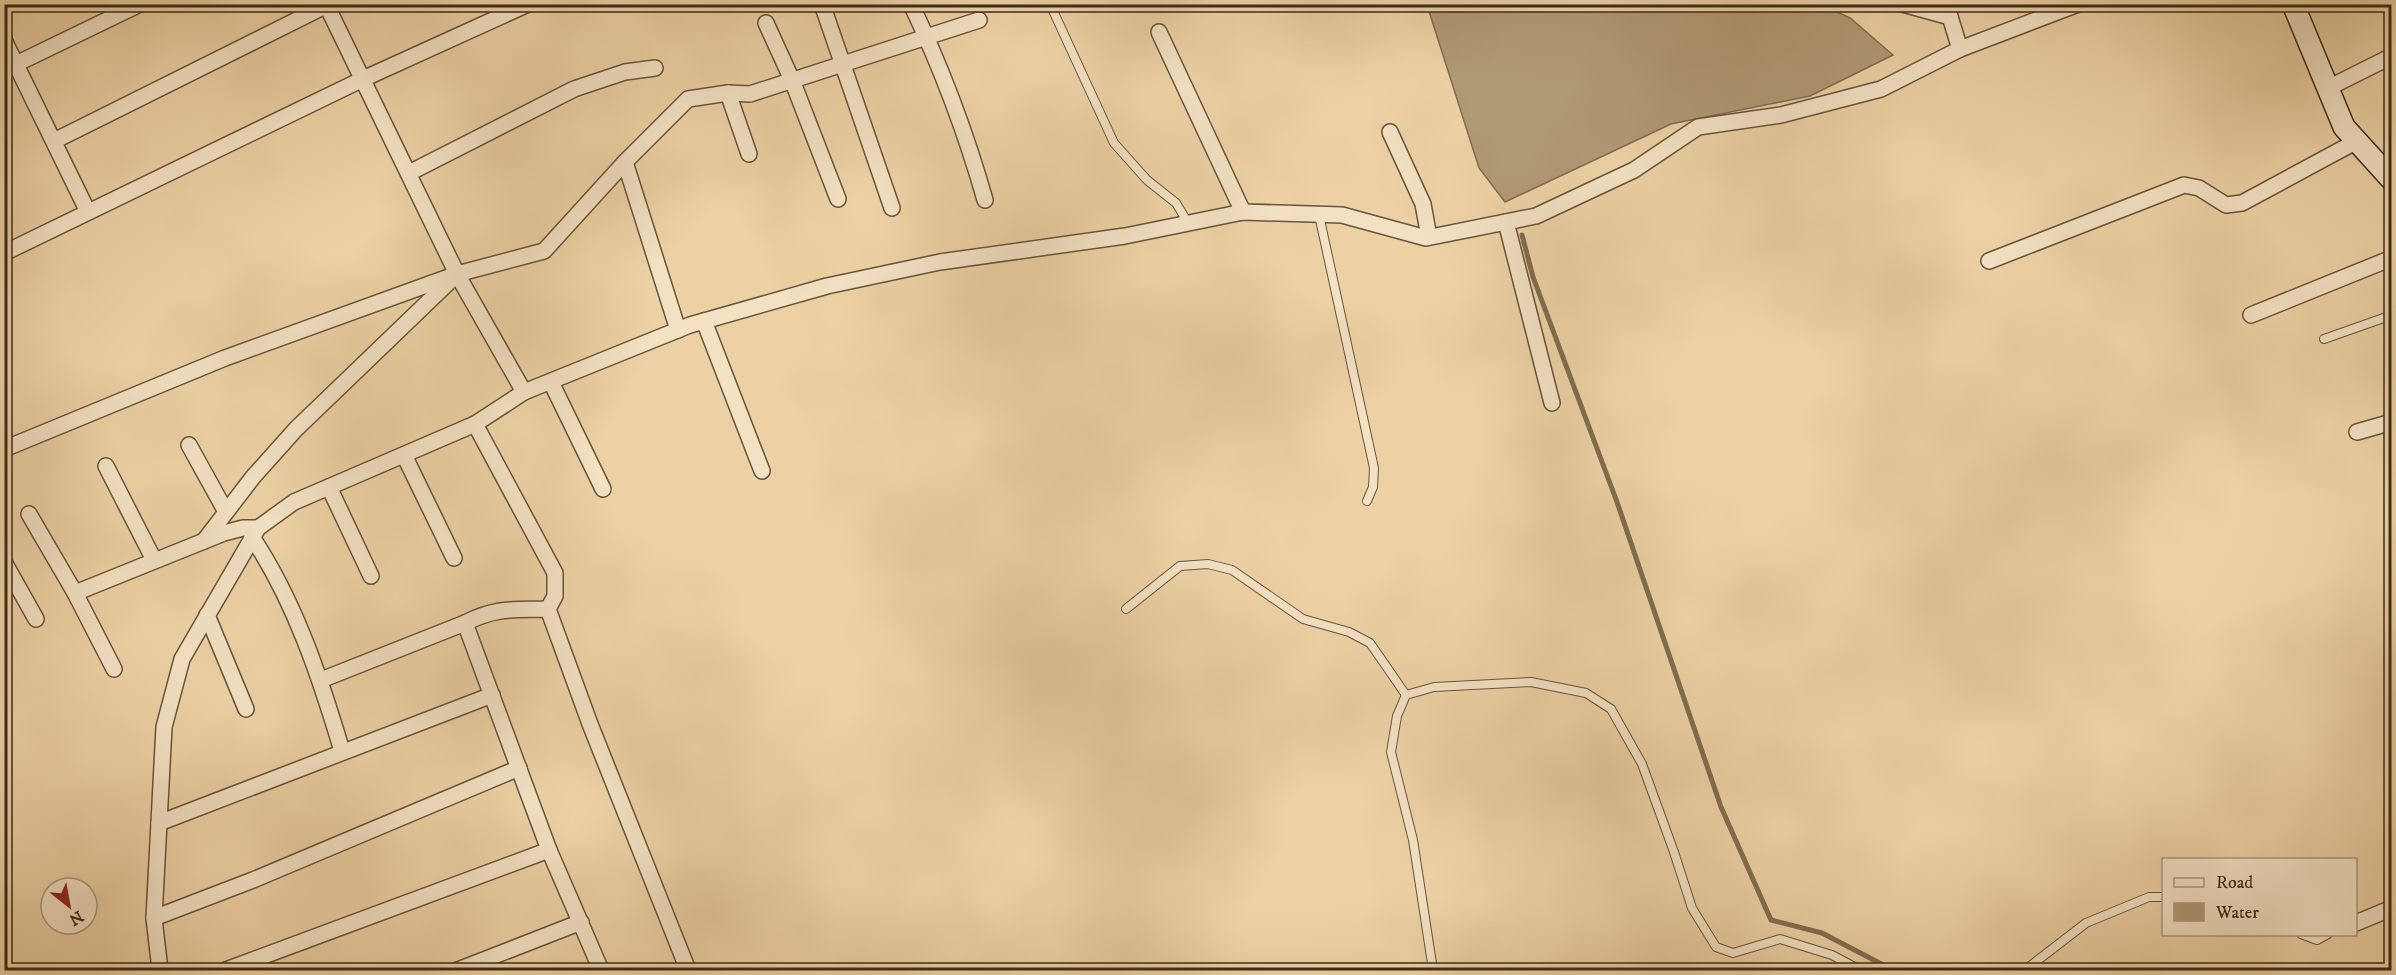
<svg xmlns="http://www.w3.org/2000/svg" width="2396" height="975" viewBox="0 0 2396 975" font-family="'IM FELL DW Pica',serif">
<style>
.water{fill:#b09975;stroke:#816d51;stroke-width:1.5}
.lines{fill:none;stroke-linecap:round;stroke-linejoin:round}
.stream{stroke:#816d51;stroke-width:5}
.lane-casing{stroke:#67553c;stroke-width:10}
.street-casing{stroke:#67553c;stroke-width:18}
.secondary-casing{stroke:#3a2c1a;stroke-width:24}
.lane{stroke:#f3e1c4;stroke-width:8}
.street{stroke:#f3e1c4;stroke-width:15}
.secondary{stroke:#f3e1c4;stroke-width:21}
</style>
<rect width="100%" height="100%" fill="#edd1a4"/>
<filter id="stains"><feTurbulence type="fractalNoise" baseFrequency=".00333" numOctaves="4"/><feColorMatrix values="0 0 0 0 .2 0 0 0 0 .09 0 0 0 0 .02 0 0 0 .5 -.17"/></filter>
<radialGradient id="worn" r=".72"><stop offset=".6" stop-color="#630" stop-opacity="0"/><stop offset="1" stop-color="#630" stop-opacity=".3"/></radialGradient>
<path class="water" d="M1427,5h395l28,13 43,37 -83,41 -139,28 -166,78 -26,-34z"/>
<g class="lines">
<path class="stream" d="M1522,235l11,42 84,225 104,305 50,113 51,13 71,37"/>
<g class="lane-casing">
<g id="lane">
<path d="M1050,4l64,139 33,37 29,23 12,20"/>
<path d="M1319,215l55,253 -1,19 -6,14"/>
<path d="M2324,339l68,-24"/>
<path d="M1126,609l54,-43 28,-2 24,6 71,49 46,13 21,11 36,52"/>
<path d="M2301,934l16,6 11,-6"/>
<path d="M1433,970l-20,-130 -22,-88 6,-36 9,-21 28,-8 97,-5 55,11 25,16 31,55 32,88 18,56 24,39 17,6 47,-14 52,16 28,15"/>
<path d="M2025,970l61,-47 63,-26h15"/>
</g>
</g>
<g class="street-casing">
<g id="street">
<path d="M326,4l131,270 67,118"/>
<path d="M822,4l70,204"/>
<path d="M911,4c30,63 55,129 74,196"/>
<path d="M1903,4l47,13"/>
<path d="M1946,4l14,45"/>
<path d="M766,23l26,57 46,119"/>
<path d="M1159,32l84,180"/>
<path d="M4,40l84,172"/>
<path d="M16,64l124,-60"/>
<path d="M2328,88l64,-32"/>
<path d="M728,93l21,61"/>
<path d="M1390,132l33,72 6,33"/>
<path d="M54,141l275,-137"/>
<path d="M409,173l165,-84 51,-17 30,-4"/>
<path d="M1506,222l46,181"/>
<path d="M4,253l359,-174 165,-75"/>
<path d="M1989,261l195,-76 15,3 27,17 16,-2 115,-62"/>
<path d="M2251,315l141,-57"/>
<path d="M704,321l58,150"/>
<path d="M678,330l-53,-168 63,-63 40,-6 22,1 229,-74"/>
<path d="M551,382l52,107"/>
<path d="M475,424l80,149v23l-7,13 42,115 98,246"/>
<path d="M2357,432l35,-10"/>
<path d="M189,445l37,67"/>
<path d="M4,449l221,-91 232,-84 87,-23 81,-89"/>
<path d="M404,455l50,103"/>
<path d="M106,466l48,94"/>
<path d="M329,487l42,89"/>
<path d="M29,514l46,79 39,76"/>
<path d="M252,537c43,65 68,140 90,214"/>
<path d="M204,541l49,-64 43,-48 157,-151"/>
<path d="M4,562l32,57"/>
<path d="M75,593l149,-60 19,-5h15"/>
<path d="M207,615l39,94"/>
<path d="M465,623l84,227 52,120"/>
<path d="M321,680l144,-57c32,-16 48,-13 83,-14"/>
<path d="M159,823l333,-128"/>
<path d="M154,918l99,-38 266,-112"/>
<path d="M2356,923l36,-15"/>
<path d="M160,970l-6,-52 10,-191 18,-68 76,-131 36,-26 181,-78 49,-32 166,-67 137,-39 113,-24 185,-26 118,-24 99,3 84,23 110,-22 98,-46 64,-43 83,-12 100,-26 79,-40 118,-45"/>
<path d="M226,970l323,-120"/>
<path d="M458,970l123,-48"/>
</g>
</g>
<g class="secondary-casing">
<path id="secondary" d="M2293,4l51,123 48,53"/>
</g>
<use href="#lane" class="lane"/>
<use href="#street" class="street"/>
<use href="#secondary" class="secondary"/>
</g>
<rect width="2396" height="975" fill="none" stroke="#edd1a4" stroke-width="24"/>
<rect x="6" y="6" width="2384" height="963" fill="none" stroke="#3a2c1a" stroke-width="3"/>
<rect x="12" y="12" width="2372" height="951" fill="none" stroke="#3a2c1a" stroke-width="1.5"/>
<rect x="2162" y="858" width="195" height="78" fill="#f3e1c4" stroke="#a99980" stroke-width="1.5"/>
<rect x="2174" y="878" width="30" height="9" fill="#f3e1c4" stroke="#a99980" stroke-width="1.5"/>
<text x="2216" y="888" font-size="18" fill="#3a2c1a">Road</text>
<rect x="2174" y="903" width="30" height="18" fill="#b09975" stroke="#a99980" stroke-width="1.5"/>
<text x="2216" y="918" font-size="18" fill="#3a2c1a">Water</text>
<g transform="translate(69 906) rotate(149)"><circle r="28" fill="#f3e1c4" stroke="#a99980" stroke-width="1.5"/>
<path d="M0-4.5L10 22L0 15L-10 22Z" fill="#8f2418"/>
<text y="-9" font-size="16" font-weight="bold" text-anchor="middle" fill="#3a2c1a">N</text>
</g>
<rect width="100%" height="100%" filter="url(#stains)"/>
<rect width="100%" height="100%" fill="url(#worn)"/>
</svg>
